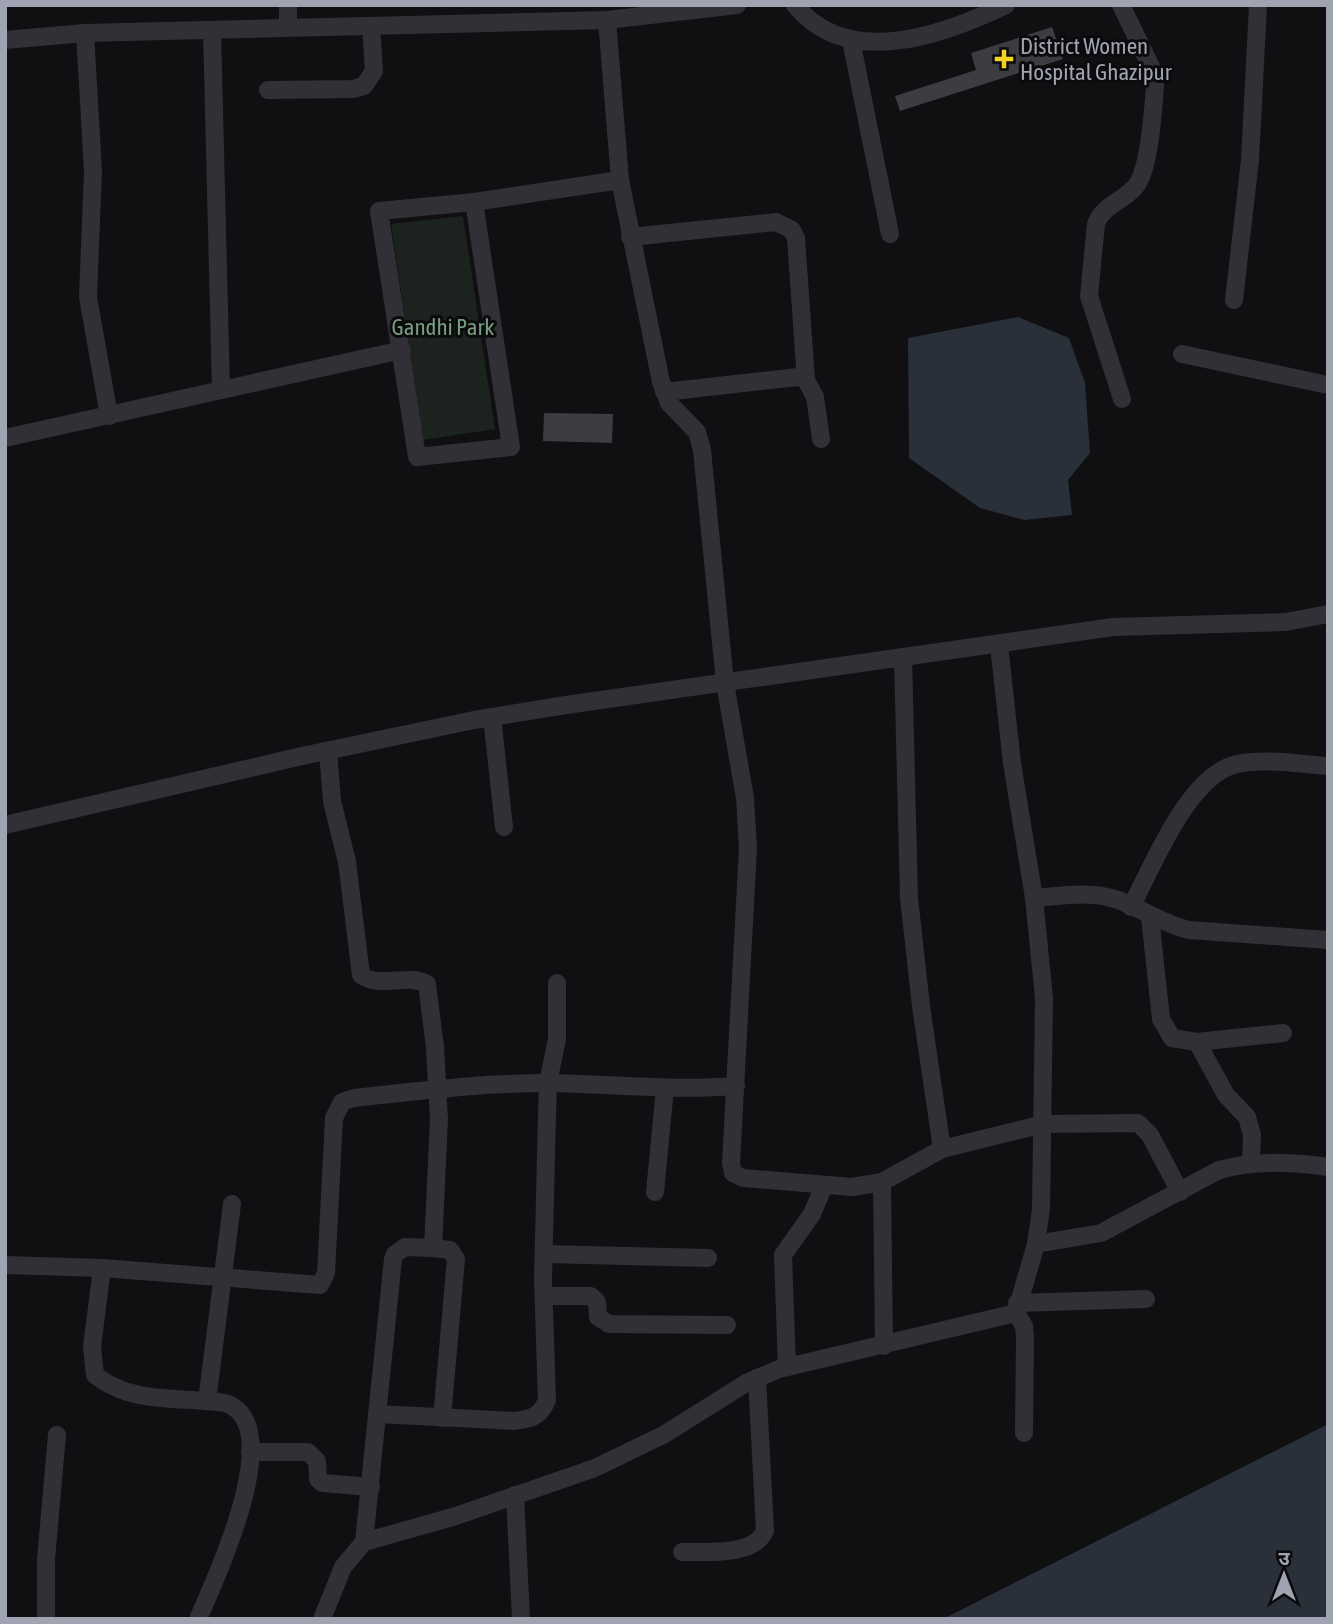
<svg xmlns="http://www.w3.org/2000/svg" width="1333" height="1624" viewBox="0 0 1333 1624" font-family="'Asap Condensed','Noto Sans Devanagari',sans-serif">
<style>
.green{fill:#1c231e}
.water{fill:#293039}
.building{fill:#3c3c41}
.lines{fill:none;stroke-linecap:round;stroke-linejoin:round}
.minor{stroke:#303036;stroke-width:18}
.poi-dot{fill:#f5d123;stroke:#0b0a0c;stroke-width:2.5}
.labels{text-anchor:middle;stroke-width:6;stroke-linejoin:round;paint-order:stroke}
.poi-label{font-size:23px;fill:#a0a3b2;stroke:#0b0a0c;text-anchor:start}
.park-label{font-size:23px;fill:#769e7f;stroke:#0b0a0c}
</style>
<rect width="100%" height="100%" fill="#100f11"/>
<path class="green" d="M463,216l32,213 -72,11 -32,-216z"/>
<g class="water">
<path d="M1018,317l51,21 16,45 5,70 -22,27 4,35 -48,5 -44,-12 -71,-50 -1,-120z"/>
<path d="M1328,1424v195h-385z"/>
</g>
<g class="building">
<path d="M1052,27l11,32 -163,52 -5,-15 81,-26 -5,-17z"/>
<path d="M544,413l69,1 -1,29 -69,-2z"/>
</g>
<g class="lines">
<g class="minor">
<path d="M795,5c53,65 148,30 211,0"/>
<path d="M1121,5l33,68 1,13c-2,23 -5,85 -20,101 -13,15 -32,18 -39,37l-7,72 33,103"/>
<path d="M288,27v-22"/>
<path d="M212,30l9,360"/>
<path d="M85,33l8,138 -5,126 21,119"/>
<path d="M5,40l80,-7 522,-13 130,-15"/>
<path d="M851,40l39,194"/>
<path d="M268,90l85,-1 11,-3 10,-15 -3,-45"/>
<path d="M620,180l41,202 8,21 28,29 5,18 23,233 20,115 3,50 -17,315 2,10 10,5 109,9 30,-5 60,-33 -21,-143 -12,-108 -6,-240"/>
<path d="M474,202l37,245 -94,10 -38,-246z"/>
<path d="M474,202l146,-22 -13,-160"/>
<path d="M630,237l146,-15 16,8 4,8 10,142"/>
<path d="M1234,300l16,-140 8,-155"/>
<path d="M1182,354l146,31"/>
<path d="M664,392l134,-15 8,3 9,17 6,42"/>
<path d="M5,438l397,-88"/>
<path d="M492,717l12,110"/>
<path d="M328,751l4,50 15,61 14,113c18,14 47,-2 66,9l8,63 4,72 -6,129 -28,-1 -10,7 -2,5 -29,283"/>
<path d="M5,825l297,-69 172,-36 92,-15 547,-78 173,-5 42,-8"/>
<path d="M1034,898c27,-2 58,-8 84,2 25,9 45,24 71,30l139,10"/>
<path d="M1131,907c22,-41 57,-132 106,-143 28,-6 62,0 91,2"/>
<path d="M1150,917l11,102 11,19 25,4 86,-9"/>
<path d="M1197,1042l29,53 21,22 5,18 -1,28"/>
<path d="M942,1149l101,-25 95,-1 12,12 30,57"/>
<path d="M882,1182l2,164"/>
<path d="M655,1192l10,-104"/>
<path d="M1036,1244l65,-11 118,-63c36,-10 72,-8 109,-3"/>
<path d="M433,1248l17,2 6,9 -14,159"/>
<path d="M544,1254l164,4"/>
<path d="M5,1265l97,3 218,17 6,-12 8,-155 8,-16 12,-4c64,-7 128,-15 193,-15 63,1 126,8 189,3"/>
<path d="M102,1268l-10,79 3,28c32,26 73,23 112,26"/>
<path d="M544,1296h47l6,6 1,15 11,7 118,1"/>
<path d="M1017,1303l129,-4"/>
<path d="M1016,1313l8,13 1,10 -1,97"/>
<path d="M787,1367l-4,-112 29,-41 12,-29"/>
<path d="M378,1414l136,7c17,-2 26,-4 33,-21l-4,-120 4,-167 1,-30 9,-44v-56"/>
<path d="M250,1452h58l9,9 1,18 4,4 49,4"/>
<path d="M515,1495l6,124"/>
<path d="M682,1552c25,-1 71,5 83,-21l-8,-153"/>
<path d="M46,1619v-60l11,-124"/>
<path d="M198,1619c16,-37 89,-190 30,-215 -6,-2 -14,-2 -21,-3l25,-197"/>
<path d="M322,1619l21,-52 21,-25 92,-26 139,-48 70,-34 81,-51 33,-14 237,-56 20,-69 5,-35 3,-211 -10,-100 -22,-135 -13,-118"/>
</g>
</g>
<path class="poi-dot" d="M1000.5 48.5h7v7h7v7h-7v7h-7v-7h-7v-7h7z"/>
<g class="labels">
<g class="poi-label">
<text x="1020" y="54">District Women<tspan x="1020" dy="26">Hospital Ghazipur</tspan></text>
</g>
<g class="park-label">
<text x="443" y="335">Gandhi Park</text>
</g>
</g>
<rect width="1333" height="1624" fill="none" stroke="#a0a3b2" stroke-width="14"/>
<g transform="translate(1284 1575)" stroke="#0b0a0c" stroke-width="5" paint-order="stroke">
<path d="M0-5L12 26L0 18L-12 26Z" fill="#a0a3b2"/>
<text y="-10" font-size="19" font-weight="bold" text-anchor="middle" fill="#a0a3b2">उ</text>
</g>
</svg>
